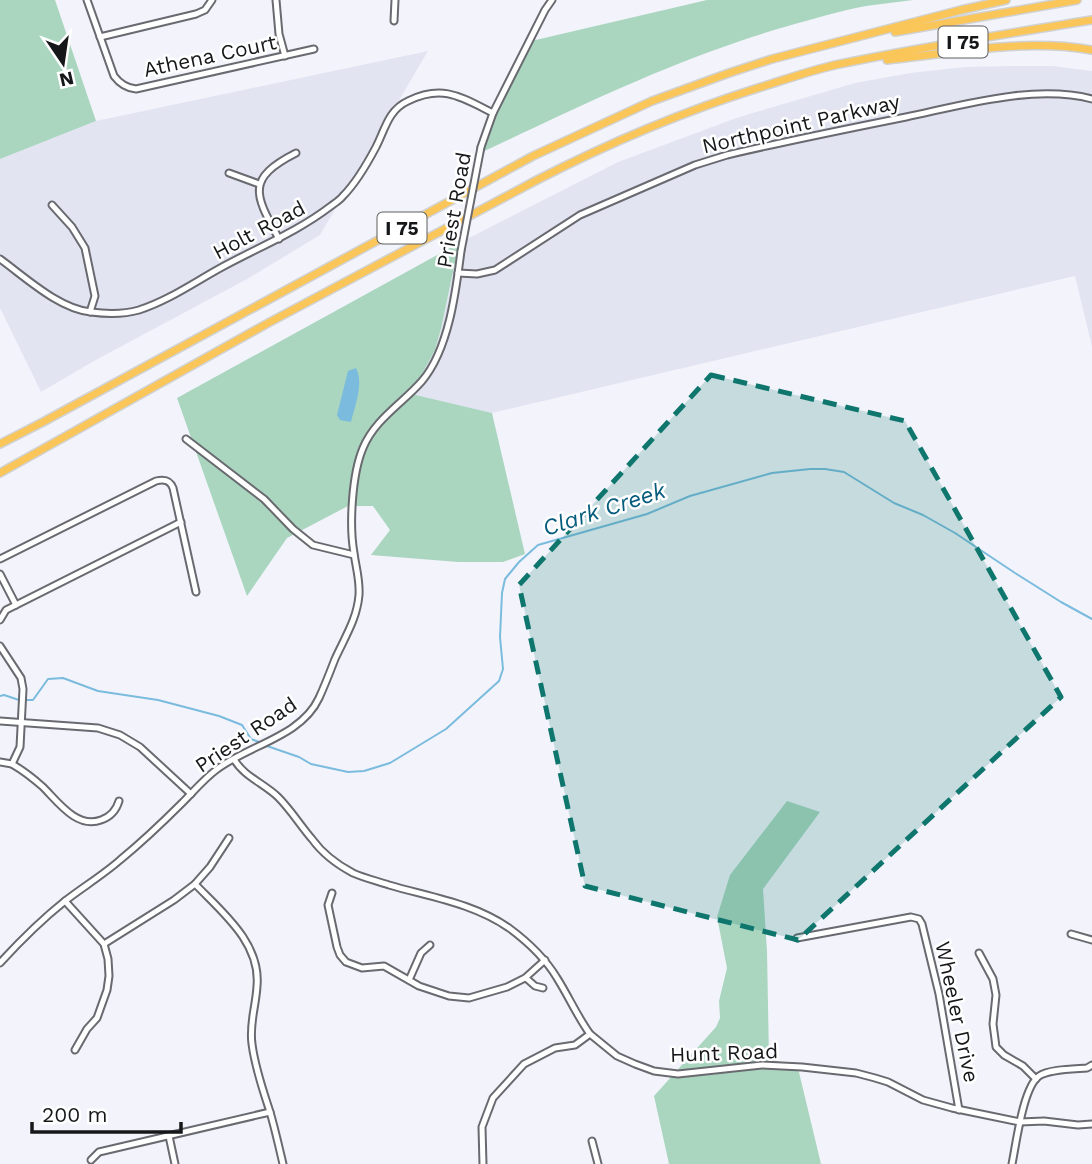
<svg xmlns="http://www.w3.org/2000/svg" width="1092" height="1164" viewBox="0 0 1092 1164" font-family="'Work Sans',sans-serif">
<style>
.built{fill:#e2e4f2}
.green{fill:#aad6c0}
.water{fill:#7abbde}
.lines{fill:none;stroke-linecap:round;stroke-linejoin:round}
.stream{stroke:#7abbde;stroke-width:2}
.minor-casing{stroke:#696a70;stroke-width:9}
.highway-casing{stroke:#d0d1d1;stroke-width:10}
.minor{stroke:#fff;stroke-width:5}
.highway{stroke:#fbc659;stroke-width:7}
.minor-bridge-casing{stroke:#696a70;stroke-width:9;stroke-linecap:butt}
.minor-bridge{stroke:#fff;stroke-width:5}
.marked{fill:#0f766e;fill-opacity:0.2;stroke:#0f766e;stroke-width:5;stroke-dasharray:14 9;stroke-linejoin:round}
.labels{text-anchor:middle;stroke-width:5;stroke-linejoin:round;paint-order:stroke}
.shield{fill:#fff;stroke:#5c5d5e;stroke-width:2}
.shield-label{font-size:19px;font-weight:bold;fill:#161719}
.street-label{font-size:21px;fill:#161719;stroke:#fff}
.water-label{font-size:23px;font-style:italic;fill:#055c7d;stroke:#fff}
</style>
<rect width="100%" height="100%" fill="#f3f4fb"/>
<g class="built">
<path d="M428,51l-108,184 -71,43 -155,83 -53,31 -41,-84v-149l96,-38z"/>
<path d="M1012,66h41l39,5v276l-17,-71 -583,137 -86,-19 16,-20 13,-24 6,-21 18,-86 159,-81 121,-45 116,-34 55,-10 55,-6z"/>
</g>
<g class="green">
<path d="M0,0h55l41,121 -96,38z"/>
<path d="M707,0h206c-15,2 -32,4 -47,6 -27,5 -53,13 -78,20 -109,31 -210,81 -312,129l51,-113z"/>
<path d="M459,243l-18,86 -6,21 -13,24 -15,19 85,20 33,141 -22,8h-45l-87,-7 19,-25 -17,-24h-25l-61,32 -40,58 -70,-198z"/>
<path d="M787,801l33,11 -57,77 4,62 2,107 29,10 23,96h-152l-15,-68 62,-69 4,-9 -1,-17 8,-33 -10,-51 13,-42z"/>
</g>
<path class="water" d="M356,368c8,15 -1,38 -5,54l-11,-2 -3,-5 11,-44z"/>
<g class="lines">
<g class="stream">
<path d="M0,696l4,-1 15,5"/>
<path d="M25,700h8l15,-21 15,-1 35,13 60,9 61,16 23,9 9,14 8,3"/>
<path d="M264,745l35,12 12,7 37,8 16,-1 26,-8 56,-34 53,-48 4,-12 -3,-32 2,-44 3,-14 14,-17 19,-17 109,-31 43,-18 82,-23 38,-4h15l19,3 50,31 29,12 32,18 60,40 46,29 31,17"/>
</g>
<g class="minor-casing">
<g id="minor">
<path d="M87,0l27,76c6,8 12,12 22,13l178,-40"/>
<path d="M276,0l3,34 6,22"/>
<path d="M394,21l1,-21"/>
<path d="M100,37l96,-23 9,-4 7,-10"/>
<path d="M481,147l12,-34 52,-103 7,-10"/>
<path d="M229,173l30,11"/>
<path d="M52,205l20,22 13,21 10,48 -5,16"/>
<path d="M279,239c-24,-44 -34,-60 17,-86"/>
<path d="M0,259c25,18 59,50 91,53 15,2 34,2 48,-2 31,-10 57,-29 85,-44 37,-20 73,-34 107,-60 4,-3 9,-6 12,-10 14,-14 24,-32 33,-49 9,-17 12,-37 32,-46 35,-17 53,-4 85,12"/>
<path d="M458,273l19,1 18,-4 85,-55 115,-50 32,-10c59,-14 119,-26 179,-38 57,-12 128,-33 186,-18"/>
<path d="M186,439l78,60 29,30 20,16 41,10"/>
<path d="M0,559l156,-78c8,-2 14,-1 17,7l23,104"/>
<path d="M0,574l16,31"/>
<path d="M0,620l6,-10 175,-88"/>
<path d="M0,646l21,32 2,11 -3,58 -8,17 -12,-2"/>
<path d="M0,721l98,7 22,7 20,12 51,47"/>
<path d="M234,759c9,17 31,25 44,38 13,13 22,28 34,42 10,14 26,26 41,34 11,5 24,8 36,12 41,12 84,18 120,43 19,14 36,30 48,50 12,19 20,38 33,56"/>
<path d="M12,764c12,7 21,14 31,23 15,15 34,42 58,33 9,-3 15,-9 18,-19"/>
<path d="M195,884c27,28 66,59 62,102 -1,20 -8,38 -5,58 3,24 11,46 18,68 5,17 9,35 13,52"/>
<path d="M332,893l-4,12 9,42 3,8 6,7 16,6 22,-2 35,20 30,10 20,2 38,-11 18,-9 20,-18"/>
<path d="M65,901l39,43 4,15 1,17 -2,14 -10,28 -10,11 -12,21"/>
<path d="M1071,934l21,6"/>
<path d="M797,938l114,-21 8,2 3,5 17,70 20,116"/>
<path d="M104,944l70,-44 21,-16 15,-17 19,-29"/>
<path d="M979,953l14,26 3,16 -3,29 3,23 8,8 19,11 13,13"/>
<path d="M0,963c21,-23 40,-42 65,-62 18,-14 38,-26 55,-41 22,-18 42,-37 62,-57 11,-11 22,-24 34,-33 32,-25 85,-33 103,-72 6,-13 11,-26 16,-39 10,-22 22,-40 24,-64 1,-15 -3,-27 -5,-42 -5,-28 -2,-79 9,-105 12,-29 39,-44 59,-67 27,-32 34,-90 39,-130"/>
<path d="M526,978l9,8 8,2"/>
<path d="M409,980l12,-27 9,-8"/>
<path d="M169,1136l6,28"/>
<path d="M592,1141l6,23"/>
<path d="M91,1160l8,-8 171,-40"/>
<path d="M483,1164l-1,-37 11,-29 31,-34 31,-16 20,-3 15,-11 27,22 18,8 19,7 24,3 84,-9 40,2 54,6 19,5 13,4 35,18 29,8 68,14 24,-1 34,4 14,-1"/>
<path d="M1012,1164c4,-19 11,-77 27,-88 10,-7 35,-7 48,-8l5,-3"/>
</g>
</g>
<g class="highway-casing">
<g id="highway">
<path d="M895,32l182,-32"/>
<path d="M887,60c67,-7 137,-22 205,-10"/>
<path d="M0,444l43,-22 490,-266 119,-55 77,-28 43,-14 189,-49 45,-10"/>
<path d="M0,473l270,-151 267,-142c72,-37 145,-68 221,-92 26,-8 51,-17 77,-23 85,-18 171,-31 257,-45"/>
</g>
</g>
<use href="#minor" class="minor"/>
<use href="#highway" class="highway"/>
<g class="minor-bridge-casing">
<path id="minor-bridge" d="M461,251l20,-104"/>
</g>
<use href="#minor-bridge" class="minor-bridge"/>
</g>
<path class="marked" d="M711,375l194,46 156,276 -263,243 -213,-54 -66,-301z"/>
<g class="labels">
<g class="shield">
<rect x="938.5" y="26.5" width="49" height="31" rx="5"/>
<rect x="377.5" y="212.5" width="49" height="31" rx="5"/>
</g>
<g class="shield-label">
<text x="963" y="49">I 75</text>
<text x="402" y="235">I 75</text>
</g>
<g class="street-label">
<text transform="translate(210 56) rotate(-12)" y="7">Athena Court</text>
<text transform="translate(801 124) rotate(-13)" y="7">Northpoint Parkway</text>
<text transform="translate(454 210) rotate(-80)" y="7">Priest Road</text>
<text transform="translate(259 230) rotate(-28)" y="7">Holt Road</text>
<text transform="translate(246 735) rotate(-34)" y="7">Priest Road</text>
<text transform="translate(957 1012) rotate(78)" y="7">Wheeler Drive</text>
<text transform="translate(724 1053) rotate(-2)" y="7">Hunt Road</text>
</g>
<g class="water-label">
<text transform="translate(604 509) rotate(-18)" y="8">Clark Creek</text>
</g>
</g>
<g transform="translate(63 63) rotate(167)" stroke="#ffffff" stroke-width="5" paint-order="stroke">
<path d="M0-5L12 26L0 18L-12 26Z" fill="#161719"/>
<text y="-10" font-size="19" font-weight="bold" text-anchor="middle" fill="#161719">N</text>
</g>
<path d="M32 1122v10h149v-10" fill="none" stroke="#161719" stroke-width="3.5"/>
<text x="42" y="1122" font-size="21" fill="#161719" stroke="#ffffff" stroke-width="5" paint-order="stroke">200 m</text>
</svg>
